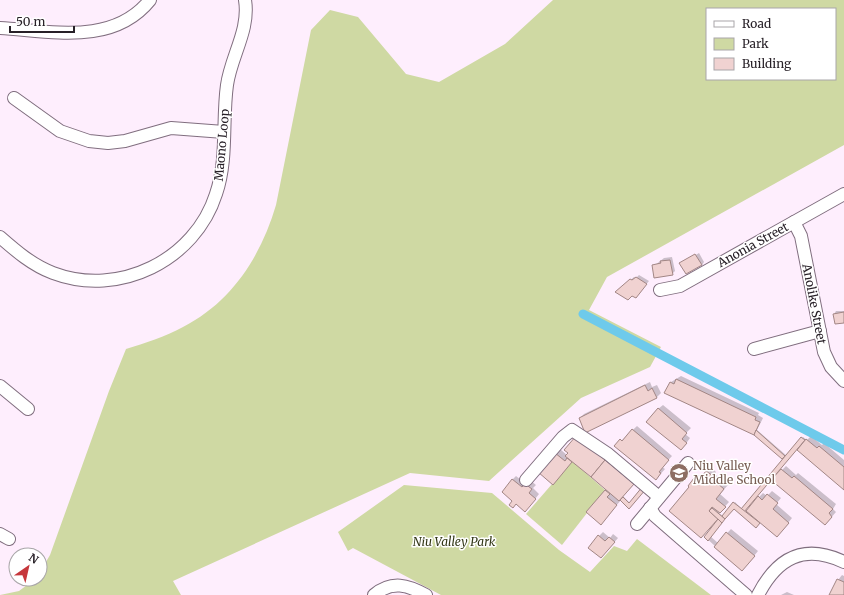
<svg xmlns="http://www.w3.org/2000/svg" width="844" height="595" viewBox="0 0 844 595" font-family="Merriweather,serif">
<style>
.green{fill:#cfd9a3;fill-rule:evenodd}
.shadow{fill:#0003;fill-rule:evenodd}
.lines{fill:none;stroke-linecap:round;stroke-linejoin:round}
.canal{stroke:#6ecaeb;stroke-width:9}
.building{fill:#f0d2d1;stroke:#a28685}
.minor-casing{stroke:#806e7f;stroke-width:14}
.minor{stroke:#fff;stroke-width:12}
.labels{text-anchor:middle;stroke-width:3;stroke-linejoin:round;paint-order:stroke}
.street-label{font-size:12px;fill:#272027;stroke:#fff}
.education-label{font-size:12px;fill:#785e54;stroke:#fff;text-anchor:start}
.park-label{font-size:12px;font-style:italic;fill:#323716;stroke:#fff}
</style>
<rect width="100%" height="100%" fill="#feeefd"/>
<g class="green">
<path d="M553,0h291v145l-237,132 -18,33 72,37 -11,20 -69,31 -92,83 -79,-8 -237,108 8,14h-181l19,-4 16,-12h5v-7l10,-17 59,-164 17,-42c19,-6 39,-12 57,-22 49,-25 78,-71 93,-122l35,-175 19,-20 28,7 48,57 33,8 66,-38zM707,9h128v70h-128z"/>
<path d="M572,461l33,29 -43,55 -36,-31z"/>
<path d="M404,485l88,8 67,57 31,22 24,-26 13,5 10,-12 74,56h-270l-88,-47 -5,3 -10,-19z"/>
</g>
<g class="shadow">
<path d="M699,253l5,9 -2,3 -20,-2z"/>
<path d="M672,257l3,14 -3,3 -18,-8 10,-8z"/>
<path d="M639,275l10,6 -11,13 -21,-2 17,-15 2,1z"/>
<path d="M836,311h8v11l-8,1 -2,-9z"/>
<path d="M681,376l78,37 -1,2 5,3 -6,12 30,26 16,-19 4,3 4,-4 11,9 2,-2 20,17v29l-47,-40 -20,23 2,1 7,-7 10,9 2,-2 38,31 -3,5 3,3 -7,8 -58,-41 -16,20 1,1 7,-7 4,3 5,-5 9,7 -5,6 16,14 -11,14 -21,-10 -5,4 -21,-18 -24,28 8,7 13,-14 27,22 -12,15 -31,-20 -10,-9 12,-15 -1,-1 -45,-10 24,-32 4,-4 3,2 9,-10 5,5 -1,2 13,11 -8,9 9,8 -10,11 4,3 12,-14 7,7 42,-50 -30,-25 -88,-41 5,-11zM752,503l1,1 -7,8 -2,-1z"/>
<path d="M650,382l2,5 5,-2 4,8 -4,4 -71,35 -6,-14 4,-4z"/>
<path d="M663,405l28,23 -6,6 5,4 -5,7 -27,-36z"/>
<path d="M637,426l35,30 -10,11 3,2 -9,10 -40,-33z"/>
<path d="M577,437l60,43 -14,16 7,7 -1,4 -8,-7 -16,19 -18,-7 19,-23 -34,-28 -15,18 -17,-7 20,-23 8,7z"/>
<path d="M516,476l10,8 4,-4 6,5 -3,3 6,6 -10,13 -16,-6 -1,-21z"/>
<path d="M603,532l7,6 3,-4 5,4 -13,15 -6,-17z"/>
<path d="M842,575l2,1v19h-13l7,-15z"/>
<path d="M787,592l7,3h-13z"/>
</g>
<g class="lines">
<path class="canal" d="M583,314l261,136"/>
</g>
<g class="building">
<path d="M695,254l7,11 -16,9 -7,-11z"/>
<path d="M670,260l3,15 -19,3 -2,-13 9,-2 -1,-2z"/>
<path d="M636,277l11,7 -11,14 -4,-2 -4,4 -13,-8 15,-13 2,1z"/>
<path d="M844,312v11l-9,1 -2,-10z"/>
<path d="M676,379l80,38 -1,3 5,2 -6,13 -90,-42 6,-11 4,2z"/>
<path d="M645,385l3,6 4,-3 5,10 -72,35 -6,-15z"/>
<path d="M658,408l29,25 -5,6 5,4 -6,7 -35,-28z"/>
<path d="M632,429l37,31 -10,12 2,1 -5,7 -42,-34 6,-7 2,2z"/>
<path d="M756,430l29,26 -3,3 -28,-24z"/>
<path d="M576,436l29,24 -14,17 -26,-21 3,-3 -4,-3z"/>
<path d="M801,437l4,3 -61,72 -3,-3z"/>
<path d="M806,439l11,9 2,-2 25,21v23l-47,-40z"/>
<path d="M555,453l10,8 2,-3 5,4 -19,23 -15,-13z"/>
<path d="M605,460l29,24 -15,17 -28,-24z"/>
<path d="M781,469l11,9 2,-2 39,33 -4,4 3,4 -7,8 -54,-45z"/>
<path d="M706,471l7,5 -2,2 13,11 -8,10 10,8 -6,6 -8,-6 -3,4 9,8 -17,19 -32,-27 20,-24 -1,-1 6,-8 4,3z"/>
<path d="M512,479l10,8 3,-3 7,5 -3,4 7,6 -11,13 -9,-8 -3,4 -4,-3 3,-4 -10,-9z"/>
<path d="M643,486l3,3 -17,20 -9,-9 3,-3 6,6z"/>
<path d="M605,490l5,4 -3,3 10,8 -16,20 -15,-13z"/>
<path d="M767,494l11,9 -5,6 16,14 -12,14 -31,-26 12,-15 4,4z"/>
<path d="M733,502l27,21 -4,5 -22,-19 -9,10 -3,-3z"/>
<path d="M712,508l13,11 -3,4 -13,-12z"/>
<path d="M718,519l4,4 -14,18 -4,-4z"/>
<path d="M726,532l29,24 -13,15 -28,-24z"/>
<path d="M598,535l7,6 4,-4 6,5 -14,16 -13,-10z"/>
<path d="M837,579l7,3v13h-15z"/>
</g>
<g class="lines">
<g class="minor-casing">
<g id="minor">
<path d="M0,28c51,3 113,18 150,-28"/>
<path d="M14,98l46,33 29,10 19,2 17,-2 46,-13 53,4"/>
<path d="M794,222l7,14 23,116 7,15 13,14"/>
<path d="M0,237c16,14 32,28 53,36 66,25 142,-13 163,-79 12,-35 6,-74 11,-109 4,-29 23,-55 18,-85"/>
<path d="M660,290l20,-4 164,-92"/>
<path d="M754,349l66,-18"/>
<path d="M0,386l28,23"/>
<path d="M526,480l37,-43 9,-7 36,24 51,43"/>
<path d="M650,508l5,8 91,79"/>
<path d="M637,524l51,-61"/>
<path d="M0,534l9,5"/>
<path d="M374,595c18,-15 34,-10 52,0"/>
<path d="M758,595c19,-37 46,-52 86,-33"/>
</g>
</g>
<use href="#minor" class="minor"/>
</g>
<defs>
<g id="school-disc" transform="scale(1)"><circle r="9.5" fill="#8d6e63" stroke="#fff"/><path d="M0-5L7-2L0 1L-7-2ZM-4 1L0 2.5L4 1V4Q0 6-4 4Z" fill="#fff"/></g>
</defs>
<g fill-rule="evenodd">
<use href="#school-disc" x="679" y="473"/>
</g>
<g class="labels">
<g class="street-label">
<text transform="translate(222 145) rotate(-85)" y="4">Maono Loop</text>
<text transform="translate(753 245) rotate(-29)" y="4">Anonia Street</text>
<text transform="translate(814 304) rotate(79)" y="4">Anolike Street</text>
</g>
<g class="education-label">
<text x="693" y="470">Niu Valley<tspan x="693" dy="14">Middle School</tspan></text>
</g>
<g class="park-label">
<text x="454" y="546">Niu Valley Park</text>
</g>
</g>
<rect x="706" y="8" width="130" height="72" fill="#ffffff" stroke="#a9a6a9"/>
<rect x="714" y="21" width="20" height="6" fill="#ffffff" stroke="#a9a6a9"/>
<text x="742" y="28" font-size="12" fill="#272027">Road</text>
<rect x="714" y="38" width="20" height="12" fill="#cfd9a3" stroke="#a9a6a9"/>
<text x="742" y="48" font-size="12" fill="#272027">Park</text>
<rect x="714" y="58" width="20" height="12" fill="#f0d2d1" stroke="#a9a6a9"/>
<text x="742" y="68" font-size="12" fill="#272027">Building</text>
<g transform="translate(28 567) rotate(34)"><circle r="19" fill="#ffffff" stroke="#a9a6a9"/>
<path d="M0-3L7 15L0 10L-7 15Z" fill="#c6373c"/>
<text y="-6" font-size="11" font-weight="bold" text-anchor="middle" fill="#272027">N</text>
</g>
<path d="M10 26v6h64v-6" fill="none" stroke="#272027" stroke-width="2"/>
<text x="16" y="26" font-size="12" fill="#272027" stroke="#ffffff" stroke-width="3" paint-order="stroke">50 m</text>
</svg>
